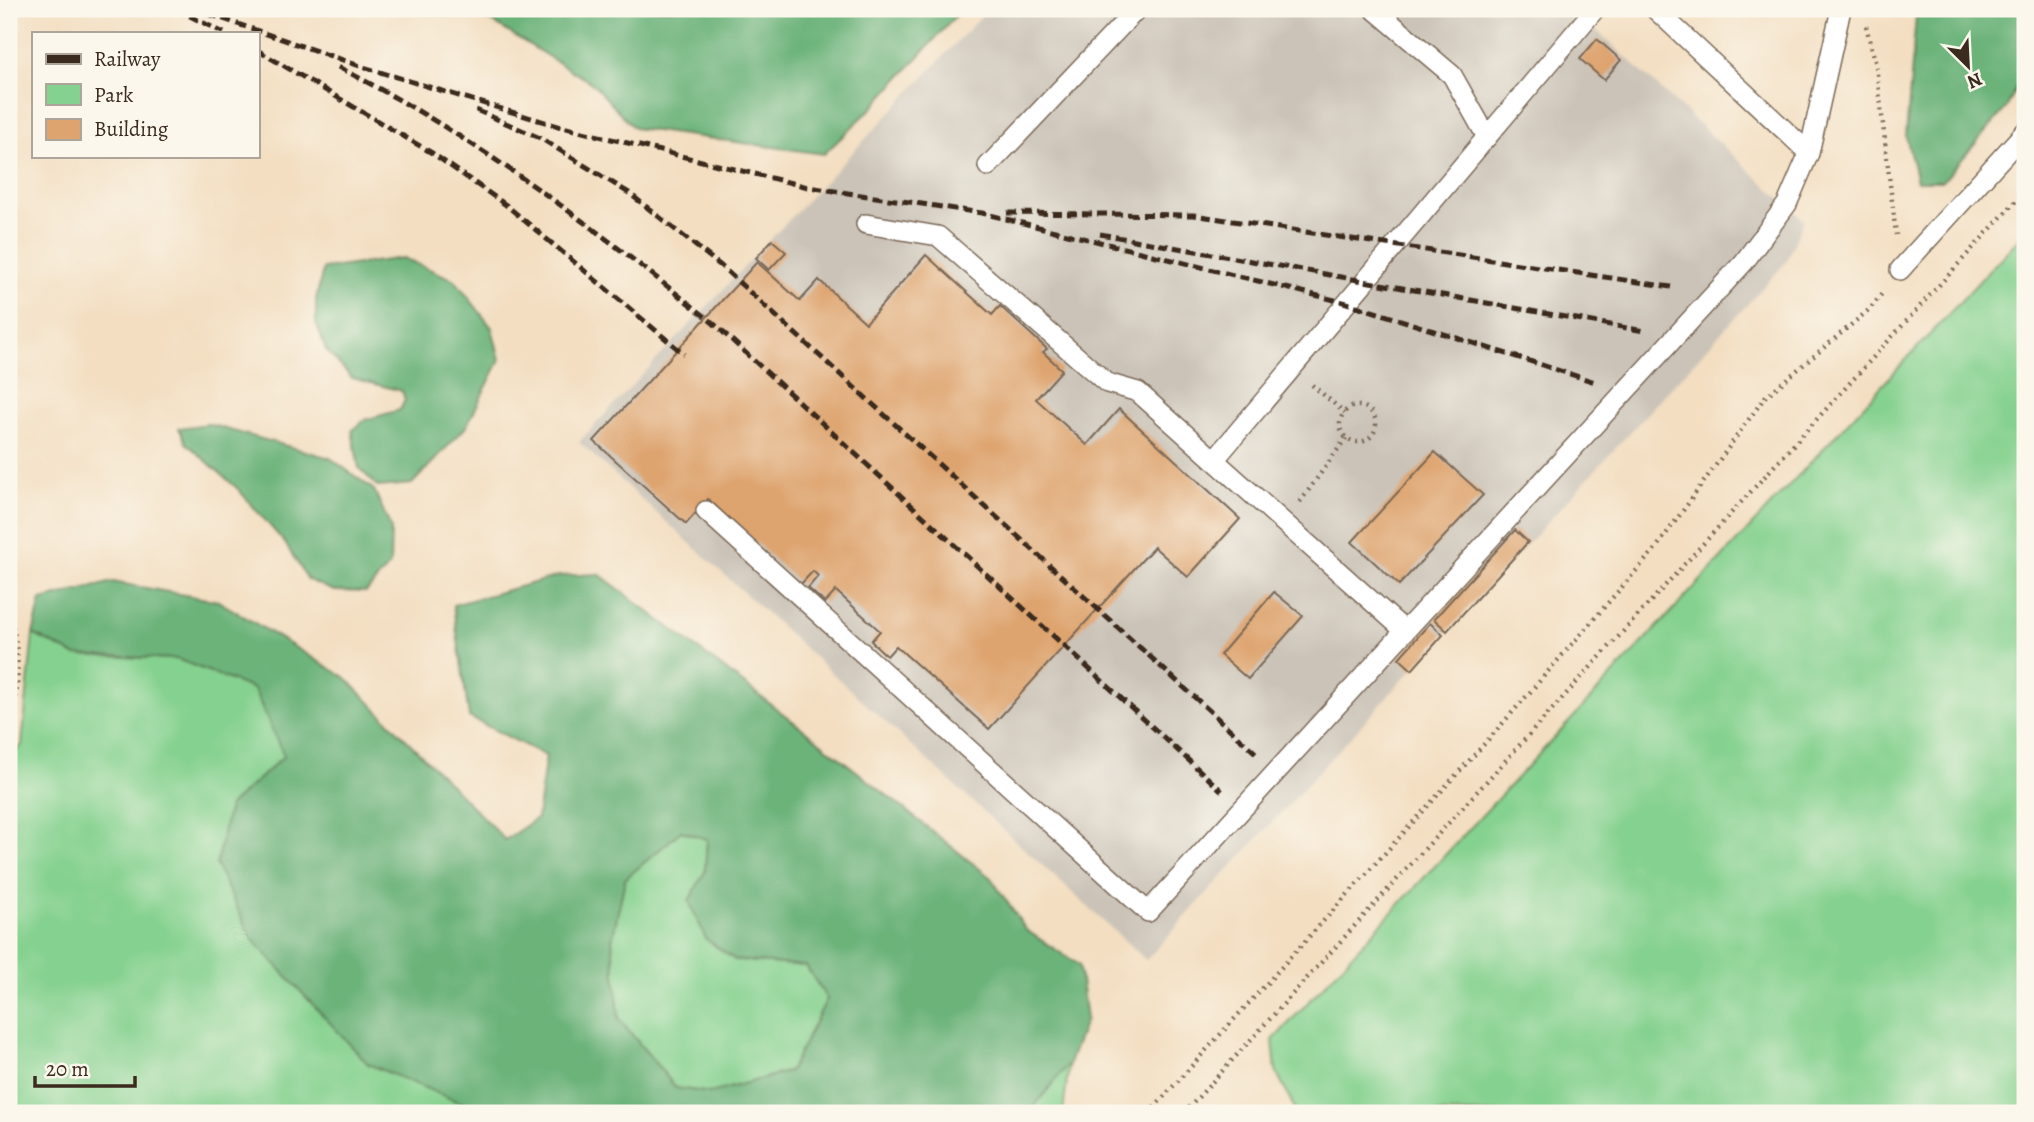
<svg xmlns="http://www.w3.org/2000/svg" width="2034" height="1122" viewBox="0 0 2034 1122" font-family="Alegreya,serif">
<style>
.industrial{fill:#cbc3b8}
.green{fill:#85d18f;stroke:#607e56;stroke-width:2}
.forest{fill:#6cb37a;stroke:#546e4c;stroke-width:2;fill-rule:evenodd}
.building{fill:#dea46f}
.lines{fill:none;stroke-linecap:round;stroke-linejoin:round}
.service-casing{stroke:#7b6957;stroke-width:22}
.path{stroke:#7b6957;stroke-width:4.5;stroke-dasharray:2 5;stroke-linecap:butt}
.service{stroke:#fff;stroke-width:19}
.rail{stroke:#3b2a1e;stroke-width:5;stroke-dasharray:10 5;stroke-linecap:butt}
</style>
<rect width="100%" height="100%" fill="#fbf7ec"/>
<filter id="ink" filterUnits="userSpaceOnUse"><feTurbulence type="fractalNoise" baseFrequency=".0143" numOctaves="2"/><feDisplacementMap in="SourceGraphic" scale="14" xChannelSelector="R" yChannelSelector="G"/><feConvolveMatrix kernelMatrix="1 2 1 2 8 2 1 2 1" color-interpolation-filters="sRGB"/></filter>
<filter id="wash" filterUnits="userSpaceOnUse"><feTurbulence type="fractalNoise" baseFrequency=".00686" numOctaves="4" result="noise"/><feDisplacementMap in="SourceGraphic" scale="28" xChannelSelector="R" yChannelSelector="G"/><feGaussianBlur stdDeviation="1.57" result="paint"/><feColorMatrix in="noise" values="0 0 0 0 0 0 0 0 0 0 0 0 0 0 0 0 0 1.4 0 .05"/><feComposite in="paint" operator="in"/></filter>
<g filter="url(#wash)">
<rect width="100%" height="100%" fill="#f3dec1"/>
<path class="industrial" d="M988,9h585l231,211 -18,42 -640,698 -567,-518z"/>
<g class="green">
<path d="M2025,232v881h-728l-21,-42 -3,-31z"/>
<path d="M33,634l42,21 102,4 77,30 30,67 -55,50 139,258 117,49h-476v-355l13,-13z"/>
<path d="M681,831l26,8 -2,33 -16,29 46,59 71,6 21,33 -37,72 -79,22 -35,-5 -57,-69 -7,-79 13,-61z"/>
<path d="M1069,1063l-6,50h-34z"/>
</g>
<g class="forest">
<path d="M381,9h581l-89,98 -49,47 -190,-26 -41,-44 -104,-64z"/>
<path d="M1923,9h102v59l-18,39 -64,74h-26l-11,-45 10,-120z"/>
<path d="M403,258l52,22 37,48 8,32 -34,67 -54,57 -34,3 -19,-19 -7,-37 13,-11 35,-10 5,-10 -3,-9 -50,-13 -26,-28 -10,-28v-23l7,-30z"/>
<path d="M208,424l122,34 44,32 17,38 -1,37 -24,27 -32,-1 -26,-11 -23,-37 -47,-54 -52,-46 -7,-15z"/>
<path d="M599,574l212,161 180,143 35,52 53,35 7,54 -17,44 -40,50h-544l-117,-49 -116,-125 -36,-74 13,-59 55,-50 -30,-67 -77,-30 -102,-4 -42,-21 8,-34 72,-18 105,19 128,77 159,162 32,-22 9,-62 -77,-39 -16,-112 106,-29zM681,831l26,8 -2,33 -16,29 17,38 29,21 71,6 21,33 -37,72 -79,22 -35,-5 -57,-69 -7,-79 13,-61z"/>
</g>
<g id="blocks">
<g class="building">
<path d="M1597,39l24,21 -17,20 -24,-21z"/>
<path d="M772,240l14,12 -17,18 -13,-12z"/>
<path d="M926,255l66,60 8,-9 47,43 -4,3 19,18 -26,29 51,46 32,-36 121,110 -52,58 -34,-30 -165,182 -93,-83 -9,10 -16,-15 9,-10 -44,-40 -11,12 -17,-15 10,-12 -5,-5 -12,13 -93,-85 -22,25 -92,-83 163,-179 43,39 19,-21 47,43z"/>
<path d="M1435,452l48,43 -84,90 -47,-43z"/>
<path d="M1515,530l13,12 -81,89 -13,-12z"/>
<path d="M1274,592l29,24 -55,63 -28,-24z"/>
<path d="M1430,623l13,12 -31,35 -13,-12z"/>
</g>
</g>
</g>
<g filter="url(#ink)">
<use href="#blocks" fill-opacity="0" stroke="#7b6957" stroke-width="2"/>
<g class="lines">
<g class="service-casing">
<g id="service">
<path d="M1374,9l78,66 35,62"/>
<path d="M1655,9l154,144"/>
<path d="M988,166l149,-157"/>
<path d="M866,224l72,12 169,147 31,9 267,239 339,-369 43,-58 22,-51 32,-144"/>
<path d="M1900,270l125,-138"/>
<path d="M1215,459l380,-450"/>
<path d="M706,511l442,401 257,-281"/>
</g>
</g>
<g class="path">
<path d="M1866,26l10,39 20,170"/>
<path d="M1312,385l33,28"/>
<circle cx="1358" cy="424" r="18"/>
<path d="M1300,502l46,-64"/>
<path d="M9,613c12,38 11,78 0,117"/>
<path d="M1149,1113l347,-382 160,-183 109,-151 105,-88 14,-18"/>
<path d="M1184,1113l841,-922"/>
</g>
<use href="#service" class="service"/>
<g class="rail">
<path d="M176,9l48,24"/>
<path d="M194,9l166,57 198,60 250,61 174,26 365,90 248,79"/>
<path d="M257,50l175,103 74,52 178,149"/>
<path d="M338,67c135,68 256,160 374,255l510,469"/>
<path d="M476,110l64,28 89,55 92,73 537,489"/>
<path d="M1007,213l186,2 478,72"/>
<path d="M1100,234l544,97"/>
</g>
</g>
</g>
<rect width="2034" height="1122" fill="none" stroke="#fbf7ec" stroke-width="35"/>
<rect x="32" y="32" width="228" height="126" fill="#fbf7ec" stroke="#aea59a" stroke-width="2"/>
<rect x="46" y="54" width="35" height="10" fill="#3b2a1e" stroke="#aea59a" stroke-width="2"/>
<text x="94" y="66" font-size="21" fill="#3b2a1e">Railway</text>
<rect x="46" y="84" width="35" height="21" fill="#85d18f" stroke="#aea59a" stroke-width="2"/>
<text x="94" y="102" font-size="21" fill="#3b2a1e">Park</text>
<rect x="46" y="119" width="35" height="21" fill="#dea46f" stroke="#aea59a" stroke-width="2"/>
<text x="94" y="136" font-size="21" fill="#3b2a1e">Building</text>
<g transform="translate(1968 66) rotate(156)" stroke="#fbf7ec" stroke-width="5" paint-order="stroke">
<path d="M0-5L12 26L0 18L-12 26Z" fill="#3b2a1e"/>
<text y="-10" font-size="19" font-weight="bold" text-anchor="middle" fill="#3b2a1e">N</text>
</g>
<path d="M35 1076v10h100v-10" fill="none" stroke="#3b2a1e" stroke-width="3.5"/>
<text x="46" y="1076" font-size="21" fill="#3b2a1e" stroke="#fbf7ec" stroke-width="5" paint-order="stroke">20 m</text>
</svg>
